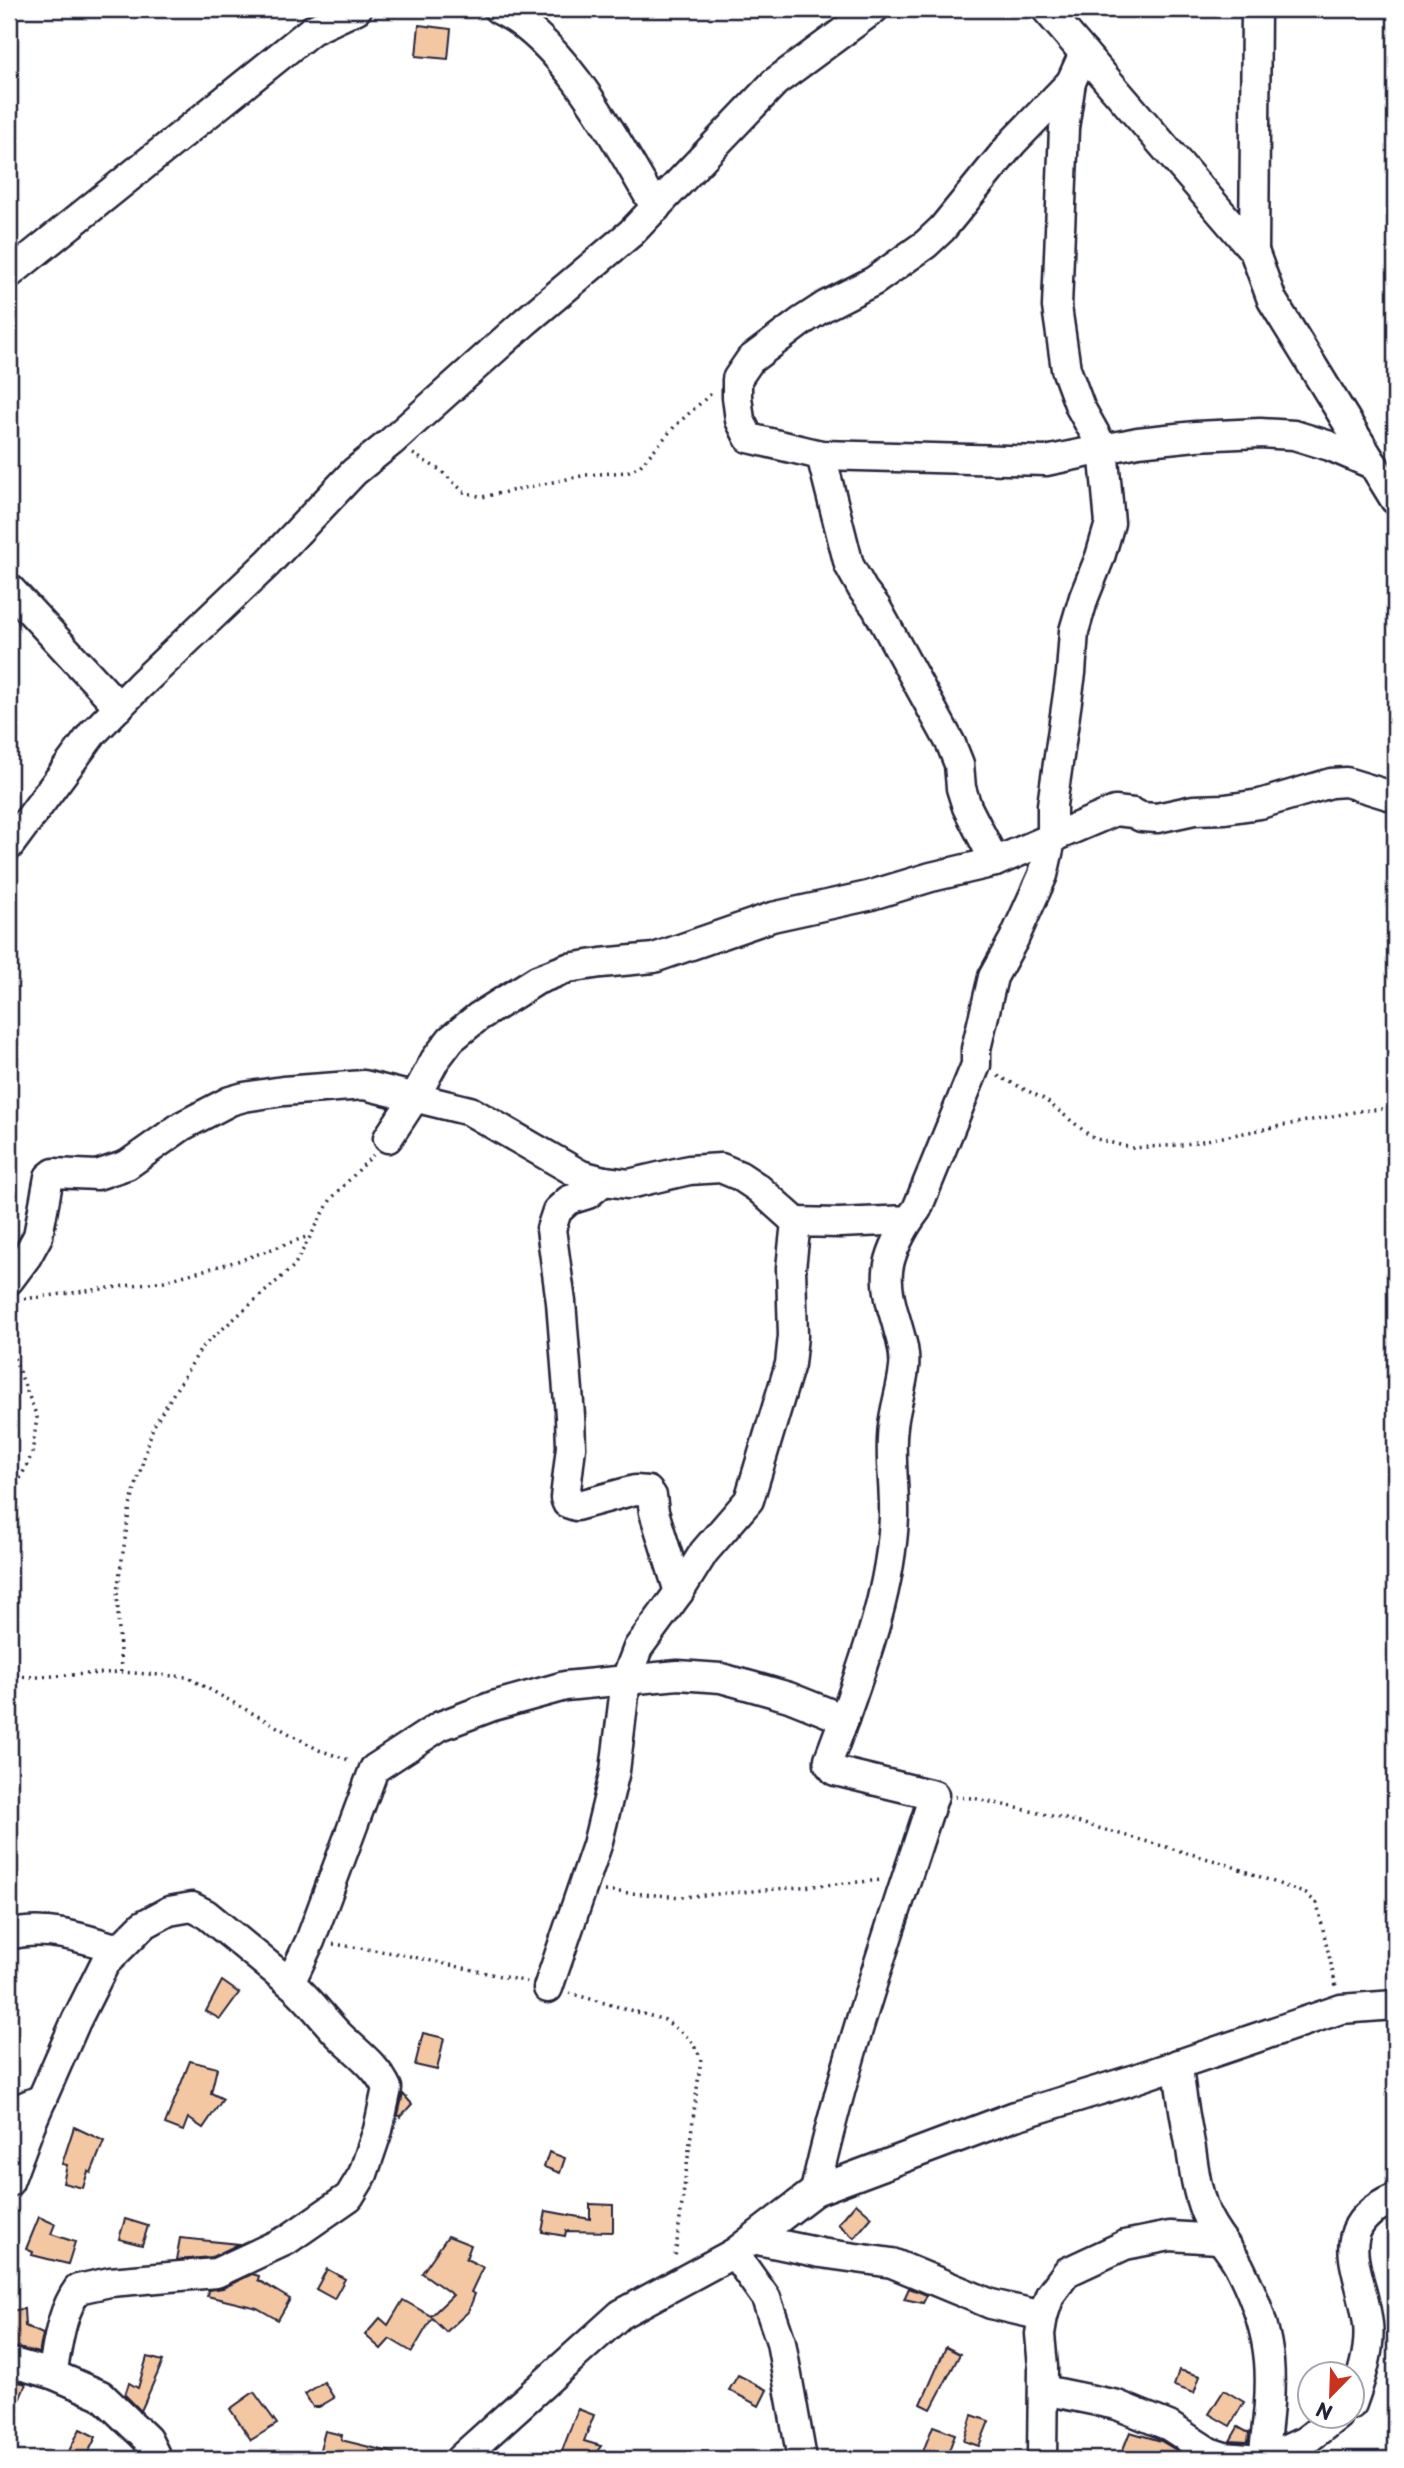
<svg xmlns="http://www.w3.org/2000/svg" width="1404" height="2468" viewBox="0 0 1404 2468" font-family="'Playpen Sans',sans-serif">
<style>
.building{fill:#f4c7a3;stroke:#22223b;stroke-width:2}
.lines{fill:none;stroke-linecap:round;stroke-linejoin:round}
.minor-casing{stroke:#22223b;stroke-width:33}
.path{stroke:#22223b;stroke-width:3.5;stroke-dasharray:2 5;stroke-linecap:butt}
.minor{stroke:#fff;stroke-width:28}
</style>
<rect width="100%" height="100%" fill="#fff"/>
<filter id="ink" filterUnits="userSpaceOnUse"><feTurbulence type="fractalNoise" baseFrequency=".0143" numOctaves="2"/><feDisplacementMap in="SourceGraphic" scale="14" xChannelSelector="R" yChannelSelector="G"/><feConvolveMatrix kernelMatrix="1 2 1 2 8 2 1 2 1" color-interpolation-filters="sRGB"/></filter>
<g filter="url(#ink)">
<g class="building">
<path d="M419,25l32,4 -3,30 -32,-3z"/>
<path d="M222,1981l17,12 -19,26 -14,-8z"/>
<path d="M423,2033l21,5 -7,32 -22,-5z"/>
<path d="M190,2061l27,7 -6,25 12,6 -20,29 -15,-10 -5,13 -18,-7z"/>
<path d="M403,2094l9,10 -12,13 -2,-2z"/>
<path d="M74,2127l30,14 -13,32 -3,-2 -5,17 -20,-5 4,-18 -5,-1z"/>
<path d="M549,2152l16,6 -5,15 -16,-6z"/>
<path d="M856,2203l16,14 -18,21 -16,-14z"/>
<path d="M590,2204l23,1v27l-47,-1 -1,5 -23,-4 4,-21 44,8z"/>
<path d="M39,2217l16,7 -4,10 24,8 -7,22 -36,-9 1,-3 -7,-3z"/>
<path d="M125,2219l23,7 -6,19 -23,-6z"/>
<path d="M448,2236l23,9 -5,14 17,8 -12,25 4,2 -7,18 -22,20 -14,-14 -20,34 -22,-13 -9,10 -16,-14 15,-17 8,7 15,-25 28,16 22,-21 -31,-22z"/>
<path d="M180,2238l59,6 -27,13 -36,3z"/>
<path d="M327,2269l18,10 -11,20 -18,-10z"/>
<path d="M252,2274l7,2 -1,4 32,19 -12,21 -21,-12 -50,-12 1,-6 15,-2z"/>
<path d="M909,2288l18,7 -4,8 -19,-4z"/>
<path d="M24,2309l1,17 18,8 -4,19 -30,-7v-35z"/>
<path d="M946,2347l14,7 -29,55 -10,-5z"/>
<path d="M147,2357l16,4 -22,50 -16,-16 4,-12 9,5z"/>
<path d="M1179,2370l21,6 -6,17 -20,-7z"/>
<path d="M738,2375l29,15 -8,16 -30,-16z"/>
<path d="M9,2379l17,5 -17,40z"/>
<path d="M324,2382l10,16 -15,9h-6l-8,-13z"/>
<path d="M1224,2390l20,12 -14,24 -21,-12z"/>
<path d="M254,2392l23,32 -26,16 -21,-31z"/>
<path d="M578,2409l16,6 -10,26 17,5 -10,13h-32z"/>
<path d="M972,2415l17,6 -10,25 -15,-5z"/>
<path d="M933,2426l22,8 -9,25h-26z"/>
<path d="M1238,2427l11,6 -1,9 -18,-1z"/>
<path d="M80,2429l16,8 -11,22h-20z"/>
<path d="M325,2431l17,4 -1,5 53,13 -1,6h-50l-24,-6z"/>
<path d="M1130,2432l31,9 15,9 -3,9h-54z"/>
</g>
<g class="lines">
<g class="minor-casing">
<g id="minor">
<path d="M498,9c68,32 120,136 158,199"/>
<path d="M1046,9l208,242 18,49 123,200"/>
<path d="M1071,82l-58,60 -71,87 -16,15 -52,37 -49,25 -23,15 -52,39 -13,19v18l3,23 9,18 72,17 225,6 92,-19 58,-6 64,-3 34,2 36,11 44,19"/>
<path d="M1254,251l2,-242"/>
<path d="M9,274l303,-244 45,-21"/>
<path d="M821,455l28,110 14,25 13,17 75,137 8,20 2,24 6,19 28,55"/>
<path d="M9,588l110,119"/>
<path d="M9,846l83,-112 48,-49 128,-122 86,-91 37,-30 135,-121 105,-88 144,-151 99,-73"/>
<path d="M388,1138l27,-41 20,-37 16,-21 27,-22 59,-37 31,-12 33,-5 53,-5 118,-41 96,-21 63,-19 64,-15 120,-51 18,2 8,4 16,1 37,-8 31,-1 35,-5 71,-21 15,-1 49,15"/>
<path d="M604,1181l-16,13 -19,6 -12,11 -6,18 10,73 9,114 1,31 -6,51 2,5 9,3 59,-16 13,1 4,5 2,16 25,80"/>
<path d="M9,1280l18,-24 11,-20 11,-59 5,-4 43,2 30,-10 55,-39 48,-25 14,-4 39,-6 81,-6 106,26 111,64 23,6 25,3 60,-14 32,-2 19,8 18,12 38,34"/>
<path d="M844,1719c23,-65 47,-132 50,-202 1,-30 -5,-61 -1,-91 2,-19 9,-38 11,-58 2,-16 -4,-32 -8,-47 -14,-43 -11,-62 13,-101"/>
<path d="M9,1935c36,-10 75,3 109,14"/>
<path d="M548,1988l49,-143 18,-74 11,-92 12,-31 41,-56 25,-40 45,-52 41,-136 3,-28 -2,-68 5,-46 43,1 70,-3 8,-11 59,-144v-16l17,-72 21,-38 29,-64 9,-39v-31l19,-132 3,-42 10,-34 16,-40 10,-34 -7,-75 -23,-41 -14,-38 -9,-62 7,-179 7,-46 13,-29"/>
<path d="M1178,2064c2,28 8,57 13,85 3,21 6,43 14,63 8,21 24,35 34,54 38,74 34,114 24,193"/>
<path d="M9,2113l33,-14"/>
<path d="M9,2182l21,-56 46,-105 29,-58 38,-38 26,-14 23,-4 14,7 84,69"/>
<path d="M753,2239l68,14 71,10 99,41 52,12"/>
<path d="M734,2253l32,45 15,44 21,117"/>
<path d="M9,2362l43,12 49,21 46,44 10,20"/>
<path d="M52,2374c6,-29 8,-60 26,-85l32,-7 106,-9 71,-33 62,-43 14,-23 15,-44 9,-42c-10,-22 -31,-36 -48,-53 -17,-17 -30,-37 -49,-52l20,-42 64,-172 66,-43 53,-20 72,-20 113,-11 43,3 33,9 35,10 55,22 -15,40v5l6,7 99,24c-43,131 -89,262 -119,396"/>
<path d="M1044,2390l73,15 52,21 40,26 15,5 24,2"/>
<path d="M1352,2404c9,-25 19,-54 16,-80 -6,-55 -42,-96 27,-126"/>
<path d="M460,2459l161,-145 113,-61 81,-62 200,-75 114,-35 212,-72 54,-4"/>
<path d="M1042,2459l1,-92 -3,-33 3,-18 7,-21 17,-23 58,-27 45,-9 48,3"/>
<path d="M1266,2459l39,-18 32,-25"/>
</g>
</g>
<g class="path">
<path d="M413,454l27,16 24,22 18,5 104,-22 41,-3 13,-6 35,-40 39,-35"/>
<path d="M998,1076l46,23 49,39 39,10 49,-3 178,-34 36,-3"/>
<path d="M24,1299l140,-18 77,-21 68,-24"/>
<path d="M9,1345l28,72 -5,37 -23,48"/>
<path d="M121,1672l-4,-80 13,-86 23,-79 49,-80 92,-81 37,-67 42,-44"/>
<path d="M9,1676l28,1 84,-5 66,5 132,73 33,11"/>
<path d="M955,1797l18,1 97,22 153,43 83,31 11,9 19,83"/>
<path d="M605,1891l77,6 201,-17"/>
<path d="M333,1944l67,10 128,28"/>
<path d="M569,1993l96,27 25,19 11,19 -26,199"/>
</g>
<use href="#minor" class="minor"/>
</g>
</g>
<rect width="1404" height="2468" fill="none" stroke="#fff" stroke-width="35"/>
<rect x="18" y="18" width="1369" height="2433" fill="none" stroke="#22223b" stroke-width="2.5" filter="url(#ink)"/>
<g transform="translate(1331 2395) rotate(203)"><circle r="33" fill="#ffffff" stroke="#a7a7b1" stroke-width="2"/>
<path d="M0-5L12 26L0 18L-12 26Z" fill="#c8321e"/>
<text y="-10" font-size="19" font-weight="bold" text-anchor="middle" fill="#22223b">N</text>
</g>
</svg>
